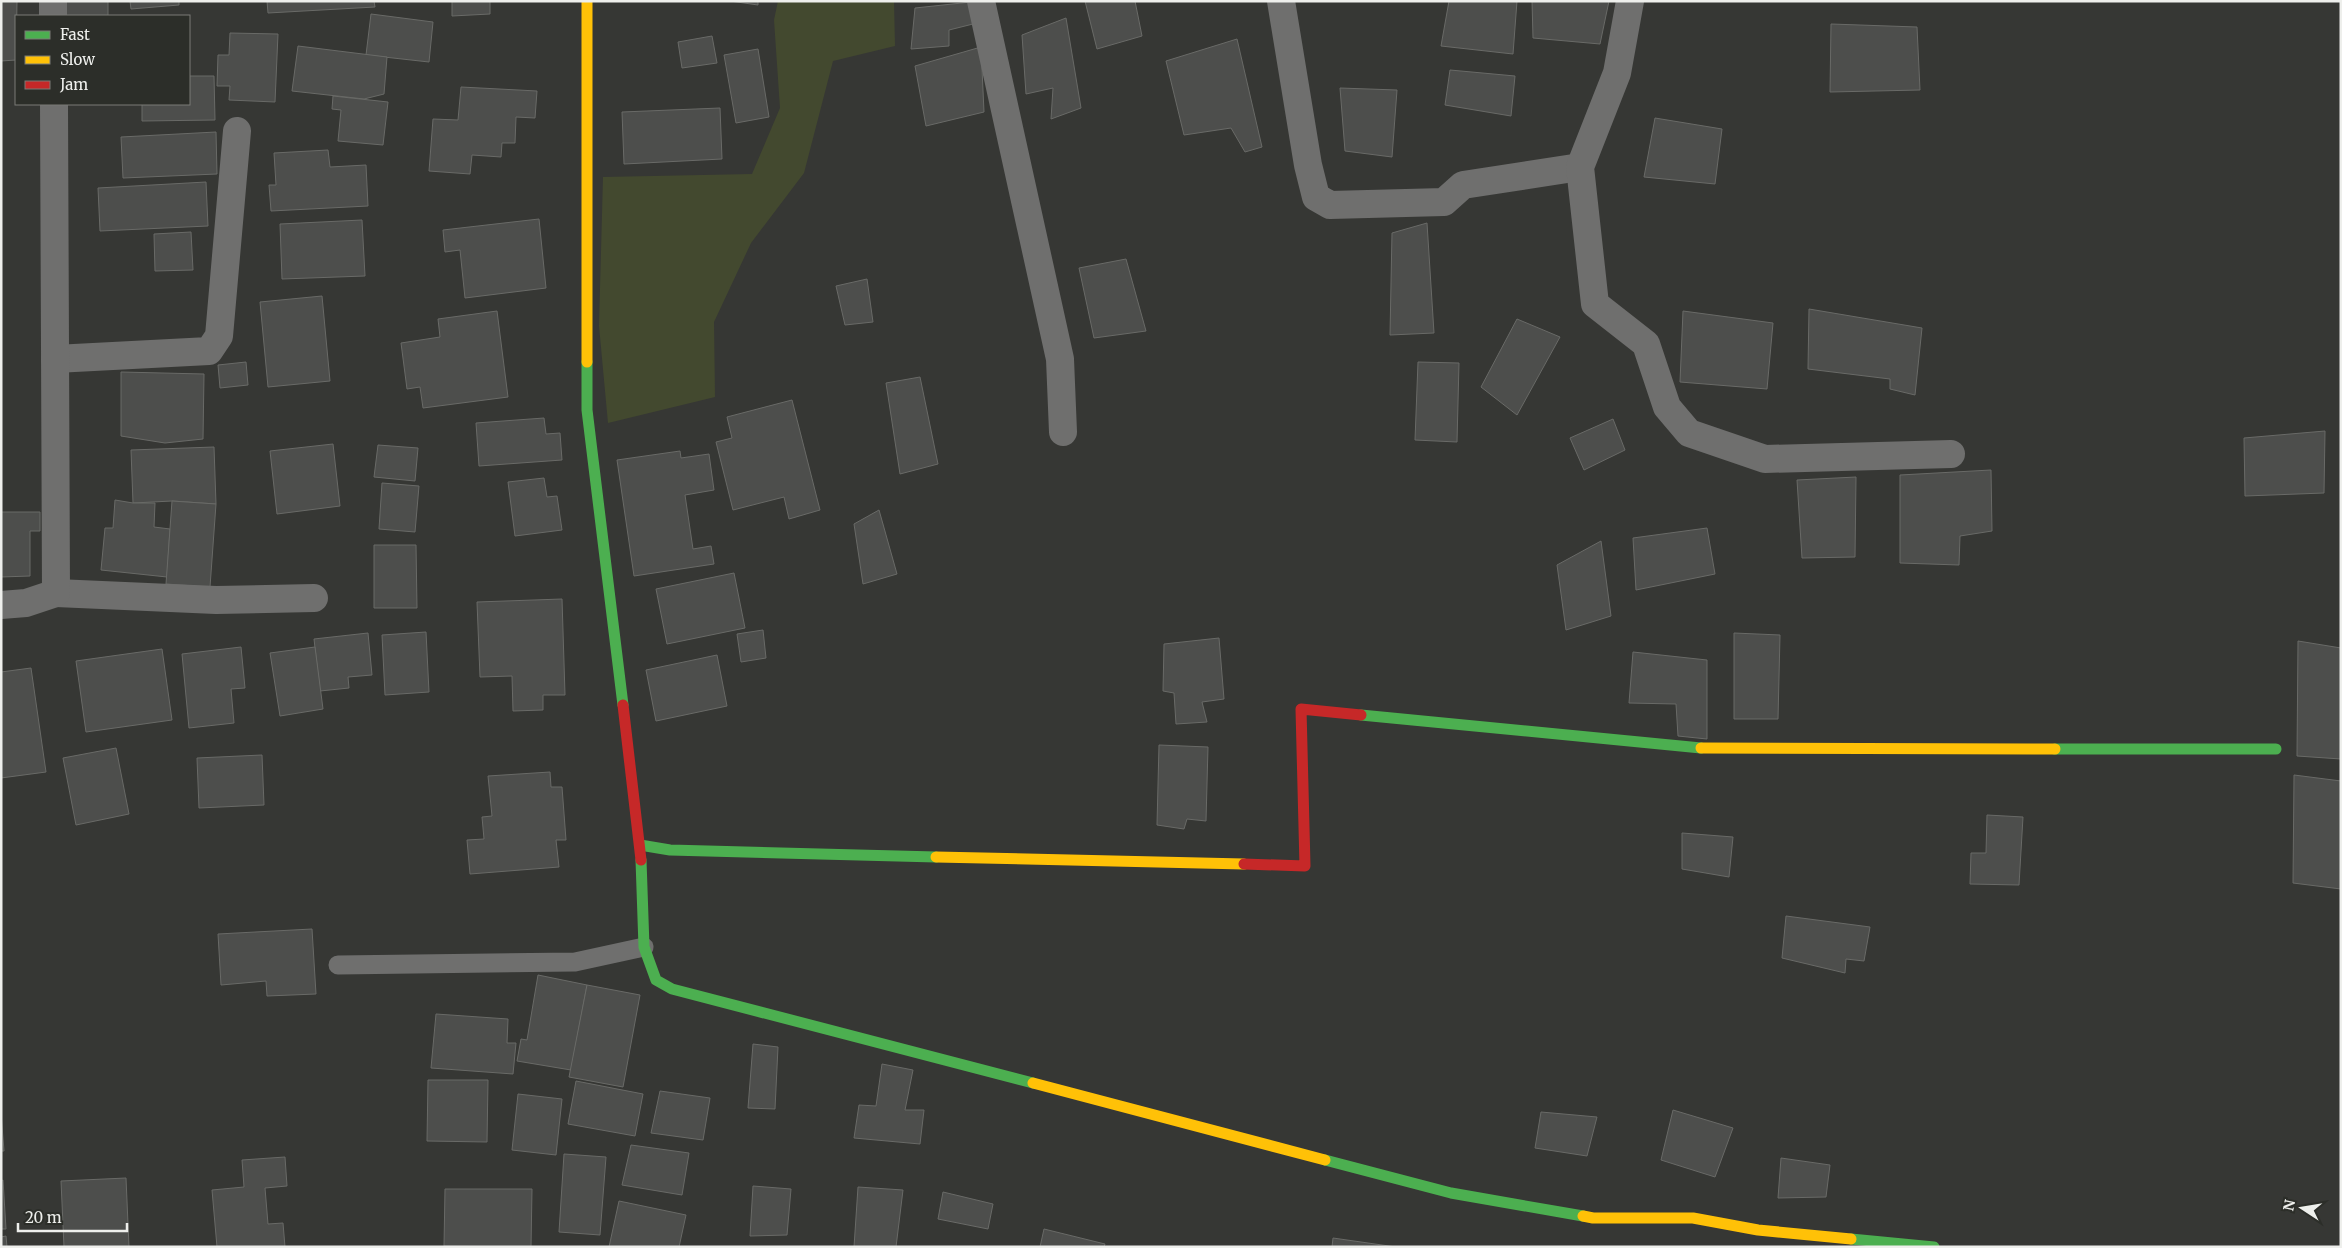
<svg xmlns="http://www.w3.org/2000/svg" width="2342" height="1248" viewBox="0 0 2342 1248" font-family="Merriweather,serif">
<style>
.green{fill:#43492f}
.building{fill:#4d4e4c;stroke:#696a67}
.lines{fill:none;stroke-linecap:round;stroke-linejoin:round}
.lane{stroke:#6f6f6e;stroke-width:19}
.street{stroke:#6f6f6e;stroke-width:28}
.fast{stroke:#4caf50;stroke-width:11}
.slow{stroke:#ffc107;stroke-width:11}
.jam{stroke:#c62828;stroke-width:11}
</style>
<rect width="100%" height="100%" fill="#363734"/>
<path class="green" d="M778,1h116l1,45 -62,15 -29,112 -53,70 -37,79 1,75 -107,26 -9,-97 4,-149 149,-3 28,-66 -6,-88z"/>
<g class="building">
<path d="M1,1h16l-1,59 -15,1z"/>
<path d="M63,1h45v15h-44z"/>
<path d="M130,1h49v4l-48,4z"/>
<path d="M267,1h107l1,6 -107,6z"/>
<path d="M452,1h38v13l-38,2z"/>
<path d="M730,1h28v4z"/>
<path d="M1085,1h50l7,35 -45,13z"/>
<path d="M1449,1h68l-4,53 -72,-8z"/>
<path d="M1532,1h77l-9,43 -67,-6z"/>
<path d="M971,2l2,22 -24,6v16l-38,3 4,-41z"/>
<path d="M371,14l62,8 -4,40 -63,-7z"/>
<path d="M1066,18l15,90 -30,11 2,-31 -27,6 -4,-59z"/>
<path d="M1831,24l86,3 3,63 -90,2z"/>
<path d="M230,33l48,1 -3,68 -46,-2 1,-14h-13l1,-31h11z"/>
<path d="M712,36l5,27 -35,5 -4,-26z"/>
<path d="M1237,39l25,108 -17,5 -14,-24 -47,7 -18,-74z"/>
<path d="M298,46l89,11 -3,37 -20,5 -72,-8z"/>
<path d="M981,47l3,65 -58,14 -11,-60z"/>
<path d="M758,49l11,68 -33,6 -12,-68z"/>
<path d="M1450,70l65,6 -4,40 -66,-11z"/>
<path d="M189,76h25l1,44 -73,1v-17h47z"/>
<path d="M461,87l76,4 -2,27 -19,-1 -1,26h-13l-1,14 -29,-2 -2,19 -41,-3 4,-52 25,1z"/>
<path d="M1340,88l57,2 -5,67 -47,-6z"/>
<path d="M333,96l55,6 -5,43 -45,-4 3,-31 -9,-1z"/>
<path d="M720,108l2,51 -98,5 -2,-52z"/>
<path d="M1655,118l67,11 -7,55 -71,-7z"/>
<path d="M216,132l1,42 -94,4 -2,-41z"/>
<path d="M328,150l2,17 36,-2 2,41 -97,5 -2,-26h7l-2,-32z"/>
<path d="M206,182l2,44 -108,5 -2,-43z"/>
<path d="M539,219l7,69 -81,10 -5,-48 -15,2 -2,-22z"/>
<path d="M362,220l3,56 -83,3 -2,-55z"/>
<path d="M1427,223l7,110 -44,2 2,-102z"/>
<path d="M191,232l2,38 -38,1 -1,-37z"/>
<path d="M1126,259l20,72 -52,7 -15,-70z"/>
<path d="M867,279l6,43 -28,3 -9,-39z"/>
<path d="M322,296l8,85 -62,6 -8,-85z"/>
<path d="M1809,309l113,19 -7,67 -25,-6v-10l-82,-10z"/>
<path d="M497,311l11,86 -85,11 -3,-21 -13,2 -6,-46 39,-6 -2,-18z"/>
<path d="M1683,311l90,12 -6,66 -87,-7z"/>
<path d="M1517,319l43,18 -43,78 -36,-28z"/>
<path d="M246,362l2,23 -28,3 -2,-23z"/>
<path d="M1418,362l41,1 -2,79 -42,-2z"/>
<path d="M121,372l83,2 -1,65 -38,4 -44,-7z"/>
<path d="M920,377l18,87 -38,10 -14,-91z"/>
<path d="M792,400l28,110 -31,9 -5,-22 -51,13 -17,-68 16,-4 -5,-21z"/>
<path d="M544,418l2,16 14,-1 2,27 -83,6 -3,-43z"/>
<path d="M1613,419l12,31 -41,20 -14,-32z"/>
<path d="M2325,431l-1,62 -79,3 -1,-58z"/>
<path d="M333,444l7,62 -63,8 -7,-63z"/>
<path d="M378,445l40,3 -3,33 -41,-4z"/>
<path d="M214,447l2,57 -44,-3 -39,2 -2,-53z"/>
<path d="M680,451l1,7 28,-4 5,36 -29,5 8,54 18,-3 3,18 -80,12 -17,-116z"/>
<path d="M1991,470l1,61 -32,5 -1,29 -59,-2v-88z"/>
<path d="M1856,477l-1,80 -53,1 -5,-78z"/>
<path d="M544,478l3,19 10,-1 5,34 -47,6 -7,-54z"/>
<path d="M382,483l37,3 -4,46 -36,-3z"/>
<path d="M115,500l18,3h22l-1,24 16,2 -3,48 -66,-7 4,-42h8z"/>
<path d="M172,501l44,3 -6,83 -44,-3z"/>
<path d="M879,510l18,64 -34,10 -9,-60z"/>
<path d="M1,512h39v19h-10v45l-29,1z"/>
<path d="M1707,528l8,46 -79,16 -3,-52z"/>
<path d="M1601,541l10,75 -45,14 -9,-65z"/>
<path d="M374,545h42l1,63h-43z"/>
<path d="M734,573l11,55 -78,16 -11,-55z"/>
<path d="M562,599l3,96h-22v15l-30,1 -1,-35 -32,1 -3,-75z"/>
<path d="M763,630l3,28 -25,4 -4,-28z"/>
<path d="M426,632l3,60 -44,3 -3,-60z"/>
<path d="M368,633l4,42 -24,2 1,11 -29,3 -6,-52z"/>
<path d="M1734,633l46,2 -2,84h-44z"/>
<path d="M1219,638l5,61 -22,3 5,20 -31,2 -2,-31 -11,-2 1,-47z"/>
<path d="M2298,641l43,7v111l-44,-3z"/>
<path d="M241,647l4,41 -14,1 3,34 -45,5 -7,-74z"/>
<path d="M315,647l8,62 -43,7 -10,-63z"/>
<path d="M162,649l10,71 -86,12 -10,-71z"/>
<path d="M1633,652l74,8v79l-29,-3 -2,-32 -47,-1z"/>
<path d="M717,655l10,51 -71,15 -10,-51z"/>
<path d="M31,668l15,104 -45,6v-106z"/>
<path d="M1159,745l49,2 -2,74 -19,-2 -3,10 -27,-4z"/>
<path d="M116,748l13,66 -53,11 -13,-67z"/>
<path d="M262,755l2,50 -65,3 -2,-50z"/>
<path d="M550,772l1,15h11l4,53h-10l3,27 -89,7 -3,-34 17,-1 -2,-22 10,-1 -4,-40z"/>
<path d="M2294,775l47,6v108l-48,-6z"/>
<path d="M1987,815l36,2 -4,68 -49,-1 1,-31h15z"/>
<path d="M1682,833l51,4 -4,40 -47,-8z"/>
<path d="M1786,916l84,11 -6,34 -18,-2 -1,14 -63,-15z"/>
<path d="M312,929l4,65 -49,2 -1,-15 -45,4 -3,-51z"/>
<path d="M538,975l49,10 -16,85 -54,-9 4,-22 6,1z"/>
<path d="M587,985l53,10 -17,92 -54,-10z"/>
<path d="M436,1014l72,5 -1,24h9l-3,31 -82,-6z"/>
<path d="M753,1044l25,3 -3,62 -27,-1z"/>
<path d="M882,1064l31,6 -8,40h19l-4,34 -66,-6 5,-33 17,1z"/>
<path d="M428,1080h60l-1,62 -60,-1z"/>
<path d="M576,1081l67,13 -8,42 -67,-12z"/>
<path d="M660,1091l50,7 -7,42 -52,-7z"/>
<path d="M518,1094l44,5 -6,56 -44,-5z"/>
<path d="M1673,1110l60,18 -18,49 -54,-17z"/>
<path d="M1541,1112l56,5 -10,39 -52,-8z"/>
<path d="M1,1113l3,38h-3z"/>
<path d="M631,1145l58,8 -7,42 -60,-10z"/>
<path d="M564,1154l42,3 -6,78 -41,-3z"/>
<path d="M285,1157l2,29 -22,2 3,36 15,-1 2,24h-68l-5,-57 32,-3 -2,-27z"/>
<path d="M1781,1158l49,7 -4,32 -48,1z"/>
<path d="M126,1178l3,69h-65l-3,-66z"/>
<path d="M3,1180l3,49h-5v-48z"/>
<path d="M753,1186l38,3 -4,46 -37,1z"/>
<path d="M858,1187l45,3 -7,57h-42z"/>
<path d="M445,1189h87l-1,58 -87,-1z"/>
<path d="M943,1192l50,12 -5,25 -50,-10z"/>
<path d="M619,1201l67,14 -7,32h-70z"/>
<path d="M1044,1229l61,15 -1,3h-64z"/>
<path d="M6,1236l1,11h-6v-10z"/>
<path d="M1333,1238l63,9h-64z"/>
</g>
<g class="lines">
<path class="lane" d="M338,965l237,-3 69,-15"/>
<g class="street">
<path d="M53,1v15"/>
<path d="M981,1l79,358 3,73"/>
<path d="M1281,1l27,164 8,32 14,8 114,-3 19,-17 117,-18"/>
<path d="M1630,1l-13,72 -37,94 15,137 51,40 21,63 22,26 76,26 186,-5"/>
<path d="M55,359l154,-8 10,-15 18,-205"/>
<path d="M56,593l160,7 98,-2"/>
<path d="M1,605l25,-2 30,-10 -2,-489"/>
</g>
<g class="fast">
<path d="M587,362v48l36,295"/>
<path d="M1361,715l340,33"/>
<path d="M2055,749h221"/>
<path d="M640,845l30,5 266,7"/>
<path d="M641,860l3,87 12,33 16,9 361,94"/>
<path d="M1325,1160l126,33 132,23"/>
<path d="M1851,1239l83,8"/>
</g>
<g class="slow">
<path d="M587,1v361"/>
<path d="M1701,748l354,1"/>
<path d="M936,857l308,7"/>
<path d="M1033,1083l292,77"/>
<path d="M1583,1216l10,2h100l65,12 93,9"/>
</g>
<g class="jam">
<path d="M623,705l18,155"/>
<path d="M1244,864l61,2 -4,-157 60,6"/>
</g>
</g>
<rect width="2342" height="1248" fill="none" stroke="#eeefec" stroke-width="5"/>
<rect x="15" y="15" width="175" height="90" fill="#2c2e29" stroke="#7a7b77"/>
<rect x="25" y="31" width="25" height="8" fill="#4caf50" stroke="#7a7b77"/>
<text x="60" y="40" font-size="15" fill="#eeefec">Fast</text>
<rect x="25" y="56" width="25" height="8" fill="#ffc107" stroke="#7a7b77"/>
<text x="60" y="65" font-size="15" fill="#eeefec">Slow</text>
<rect x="25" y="81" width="25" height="8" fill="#c62828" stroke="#7a7b77"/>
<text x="60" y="90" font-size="15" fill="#eeefec">Jam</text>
<g transform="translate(2302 1208) rotate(282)" stroke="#2c2e29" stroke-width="4" paint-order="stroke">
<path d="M0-4L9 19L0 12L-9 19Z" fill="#eeefec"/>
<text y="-8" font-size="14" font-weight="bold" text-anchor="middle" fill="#eeefec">N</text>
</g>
<path d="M18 1223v8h109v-8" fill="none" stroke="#eeefec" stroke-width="2.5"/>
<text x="25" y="1223" font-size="15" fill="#eeefec" stroke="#2c2e29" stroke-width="4" paint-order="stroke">20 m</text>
</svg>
